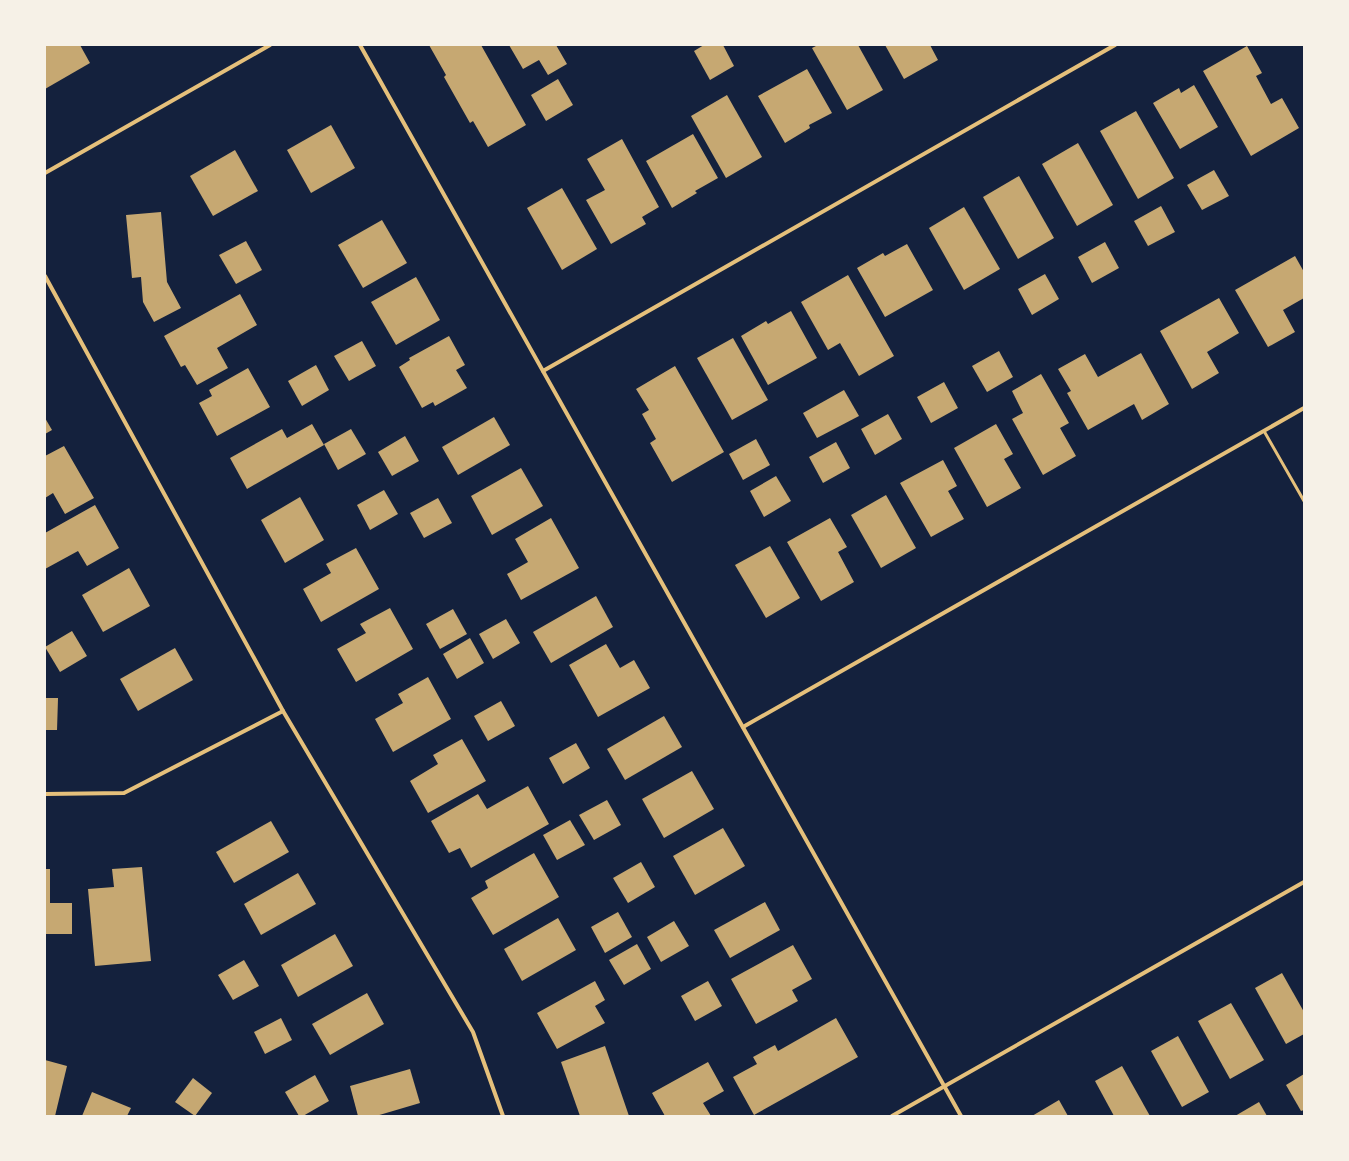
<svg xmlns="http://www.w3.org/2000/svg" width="1349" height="1161" viewBox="0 0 1349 1161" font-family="'Asap Condensed',sans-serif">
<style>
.building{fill:#c6a872}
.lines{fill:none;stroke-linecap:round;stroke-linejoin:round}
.service{stroke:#e5c07b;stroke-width:3}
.minor{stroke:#e5c07b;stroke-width:4}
</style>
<rect width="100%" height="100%" fill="#14213d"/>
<g class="building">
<path d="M45,45h35l10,18 -45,26z"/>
<path d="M429,45h52l45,80 -38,22 -15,-26 -3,2 -26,-46 2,-2z"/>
<path d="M509,45h47l11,19 -19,11 -9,-15 -16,9z"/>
<path d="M704,45h19l11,21 -24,14 -16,-29z"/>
<path d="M818,45h40l25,45 -36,20 -35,-62z"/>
<path d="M885,45h45l8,15 -34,19z"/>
<path d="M1247,46l15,27 -6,3 15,28 11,-6 17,30 -48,28 -48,-85z"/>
<path d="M807,69l25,44 -23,12 1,3 -25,15 -27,-47z"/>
<path d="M558,79l15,26 -27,16 -15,-26z"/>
<path d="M1194,85l24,42 -38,22 -27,-46 26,-15 2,5z"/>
<path d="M727,95l35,62 -36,21 -35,-62z"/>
<path d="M1136,111l38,67 -36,21 -38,-68z"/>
<path d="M331,125l24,43 -44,25 -24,-43z"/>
<path d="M693,134l25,44 -23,13 2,2 -25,15 -26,-47z"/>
<path d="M622,139l37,68 -17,10 4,7 -35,20 -25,-44 19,-10 -18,-31z"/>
<path d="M1078,143l35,62 -36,21 -35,-62z"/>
<path d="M235,150l23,41 -45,25 -23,-40z"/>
<path d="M1214,170l15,26 -27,14 -15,-25z"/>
<path d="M1019,176l35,62 -36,21 -35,-62z"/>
<path d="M562,188l35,61 -35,21 -35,-62z"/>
<path d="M1161,206l14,26 -27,14 -14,-25z"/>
<path d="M964,207l36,62 -36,21 -35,-62z"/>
<path d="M161,212l6,70 14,26 -27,14 -11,-20 -2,-25 -9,1 -6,-63z"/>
<path d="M382,220l25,43 -44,25 -25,-43z"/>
<path d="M246,241l16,29 -26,14 -17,-29z"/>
<path d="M1105,242l14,26 -27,15 -14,-26z"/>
<path d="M907,244l26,46 -48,27 -28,-49 26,-15 2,3z"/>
<path d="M1295,256l9,16v26l-21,12 12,22 -27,15 -33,-57z"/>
<path d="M1045,274l14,25 -27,16 -14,-26z"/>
<path d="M848,275l46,81 -35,20 -19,-33 -12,7 -27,-48z"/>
<path d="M416,277l24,43 -44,25 -25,-43z"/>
<path d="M240,294l17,31 -40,23 11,20 -31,17 -12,-20 -4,2 -17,-31z"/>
<path d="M1219,298l20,35 -32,19 12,21 -27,16 -32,-58z"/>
<path d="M791,311l26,47 -49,27 -27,-49 25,-15 2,3z"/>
<path d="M449,336l16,29 -9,5 11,18 -32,18 -2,-4 -11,6 -23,-41 11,-7 -1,-2z"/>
<path d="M733,338l35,62 -36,20 -35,-62z"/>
<path d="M362,341l14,25 -27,15 -15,-25z"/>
<path d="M999,351l14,26 -26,15 -15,-26z"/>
<path d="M1141,353l28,51 -27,16 -8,-16 -46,26 -21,-37 4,-2 -13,-22 27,-15 13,23z"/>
<path d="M316,365l13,25 -27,16 -14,-25z"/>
<path d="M675,366l49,86 -52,30 -22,-39 6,-4 -14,-25 7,-4 -13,-21z"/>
<path d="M248,368l22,39 -53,29 -18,-33 13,-7 -3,-6z"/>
<path d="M1041,374l28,49 -9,5 16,28 -33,19 -31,-56 11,-6 -11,-22z"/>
<path d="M944,382l14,26 -27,15 -14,-26z"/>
<path d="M844,390l15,26 -42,22 -14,-25z"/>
<path d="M888,414l14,25 -27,16 -14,-26z"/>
<path d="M494,417l16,28 -52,30 -16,-28z"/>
<path d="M45,418l7,12 -7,4z"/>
<path d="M312,424l12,21 -77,44 -17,-31 52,-29 5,9z"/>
<path d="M996,424l17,30 -9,5 17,29 -34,19 -33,-59z"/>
<path d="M351,429l15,25 -28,16 -14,-26z"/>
<path d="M405,436l14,25 -27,15 -14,-24z"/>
<path d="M756,439l14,26 -27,15 -14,-26z"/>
<path d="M836,442l14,26 -27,15 -14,-26z"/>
<path d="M64,446l30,52 -29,16 -12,-21 -8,5v-42z"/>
<path d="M943,460l14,26 -9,5 16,28 -33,18 -31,-54z"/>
<path d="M521,468l22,38 -51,29 -21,-39z"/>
<path d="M776,476l15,25 -27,16 -14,-26z"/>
<path d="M384,490l14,24 -28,16 -13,-25z"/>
<path d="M886,495l30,53 -35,20 -30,-53z"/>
<path d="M300,497l24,43 -39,23 -24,-43z"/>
<path d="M438,498l14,25 -28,15 -14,-25z"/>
<path d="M95,505l24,43 -32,18 -9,-15 -33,18v-36z"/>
<path d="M551,518l28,50 -58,32 -14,-26 21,-12 -13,-23z"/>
<path d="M830,518l17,29 -9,5 16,30 -33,19 -34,-59z"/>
<path d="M770,546l30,52 -34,20 -31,-53z"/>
<path d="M356,548l23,41 -58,33 -18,-33 28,-16 -5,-9z"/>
<path d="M129,568l21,38 -47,26 -21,-37z"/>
<path d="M596,596l17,31 -62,36 -18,-31z"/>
<path d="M390,608l23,41 -57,33 -19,-33 29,-16 -6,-9z"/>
<path d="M453,609l14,25 -27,15 -14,-25z"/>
<path d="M506,619l14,24 -27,16 -14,-25z"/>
<path d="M72,631l15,25 -27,16 -15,-25z"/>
<path d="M470,638l14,25 -27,16 -14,-25z"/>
<path d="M606,644l14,24 14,-8 16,28 -52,29 -29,-52z"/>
<path d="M175,648l18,32 -55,31 -18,-32z"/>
<path d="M428,677l23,42 -58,33 -18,-33 28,-16 -5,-9z"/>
<path d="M45,698h13l-1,32h-12z"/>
<path d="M501,701l14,25 -27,15 -14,-25z"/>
<path d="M664,716l18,31 -57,33 -18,-31z"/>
<path d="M462,739l24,42 -58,32 -18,-32 28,-17 -5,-9z"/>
<path d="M576,743l14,25 -27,16 -14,-26z"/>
<path d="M692,771l22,38 -50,29 -22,-39z"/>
<path d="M528,786l21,38 -78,44 -11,-20 -11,5 -18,-32 47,-27 9,15z"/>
<path d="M607,800l14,25 -27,15 -15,-25z"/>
<path d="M570,820l15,25 -28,15 -14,-25z"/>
<path d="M271,821l18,31 -55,31 -18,-31z"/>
<path d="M723,828l22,38 -50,29 -22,-39z"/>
<path d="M534,853l25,44 -66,38 -22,-37 17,-10 -3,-7z"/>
<path d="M641,862l14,25 -27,16 -15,-25z"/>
<path d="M142,867l9,94 -56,5 -7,-77 26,-2 -2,-18z"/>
<path d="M45,869h5v34h22v31h-27z"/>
<path d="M298,873l18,31 -55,31 -17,-31z"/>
<path d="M765,902l15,28 -50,28 -16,-28z"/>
<path d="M618,912l14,25 -27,16 -14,-26z"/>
<path d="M558,918l18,32 -54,31 -18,-32z"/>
<path d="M674,921l15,25 -28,16 -14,-25z"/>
<path d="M335,934l18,32 -55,31 -17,-32z"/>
<path d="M637,944l14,25 -27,16 -15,-25z"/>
<path d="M793,945l19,34 -20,11 6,11 -42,23 -25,-45z"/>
<path d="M244,960l15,26 -26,14 -15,-25z"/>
<path d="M1282,973l22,39v22l-18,10 -31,-56z"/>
<path d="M595,981l10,19 -10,6 10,17 -48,26 -20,-36z"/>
<path d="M708,981l14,25 -27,15 -14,-25z"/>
<path d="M367,993l17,31 -54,31 -18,-31z"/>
<path d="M1231,1003l33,57 -34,19 -32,-58z"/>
<path d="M281,1018l11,22 -27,14 -11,-22z"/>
<path d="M836,1018l22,39 -104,58 -21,-38 24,-13 -4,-7 22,-12 3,6z"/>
<path d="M1178,1036l31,56 -27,15 -31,-56z"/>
<path d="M605,1046l24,70h-49l-19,-54z"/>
<path d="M45,1060l22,6 -12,50h-10z"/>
<path d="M708,1062l16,29 -21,12 8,13h-46l-13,-23z"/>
<path d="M1122,1066l28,50h-36l-19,-35z"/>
<path d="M410,1069l10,34 -44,13h-18l-8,-30z"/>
<path d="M1304,1074v36l-3,1 -15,-26z"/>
<path d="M315,1075l14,26 -26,15h-4l-14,-24z"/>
<path d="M193,1078l19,15 -17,23 -20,-14z"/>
<path d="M92,1092l39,16 -4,8h-45z"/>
<path d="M1059,1100l9,16h-36z"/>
<path d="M1259,1102l8,14h-32z"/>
</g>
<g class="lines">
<path class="service" d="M1264,431l40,70"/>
<g class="minor">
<path d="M360,45l601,1071"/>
<path d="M45,173l225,-128"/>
<path d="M45,276l238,435 190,321 30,84"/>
<path d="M543,371l572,-326"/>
<path d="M743,727l561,-319"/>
<path d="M45,794l79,-1 159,-82"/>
<path d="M892,1116l412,-234"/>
</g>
</g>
<rect width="1349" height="1161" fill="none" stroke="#f6f1e7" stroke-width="92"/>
</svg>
